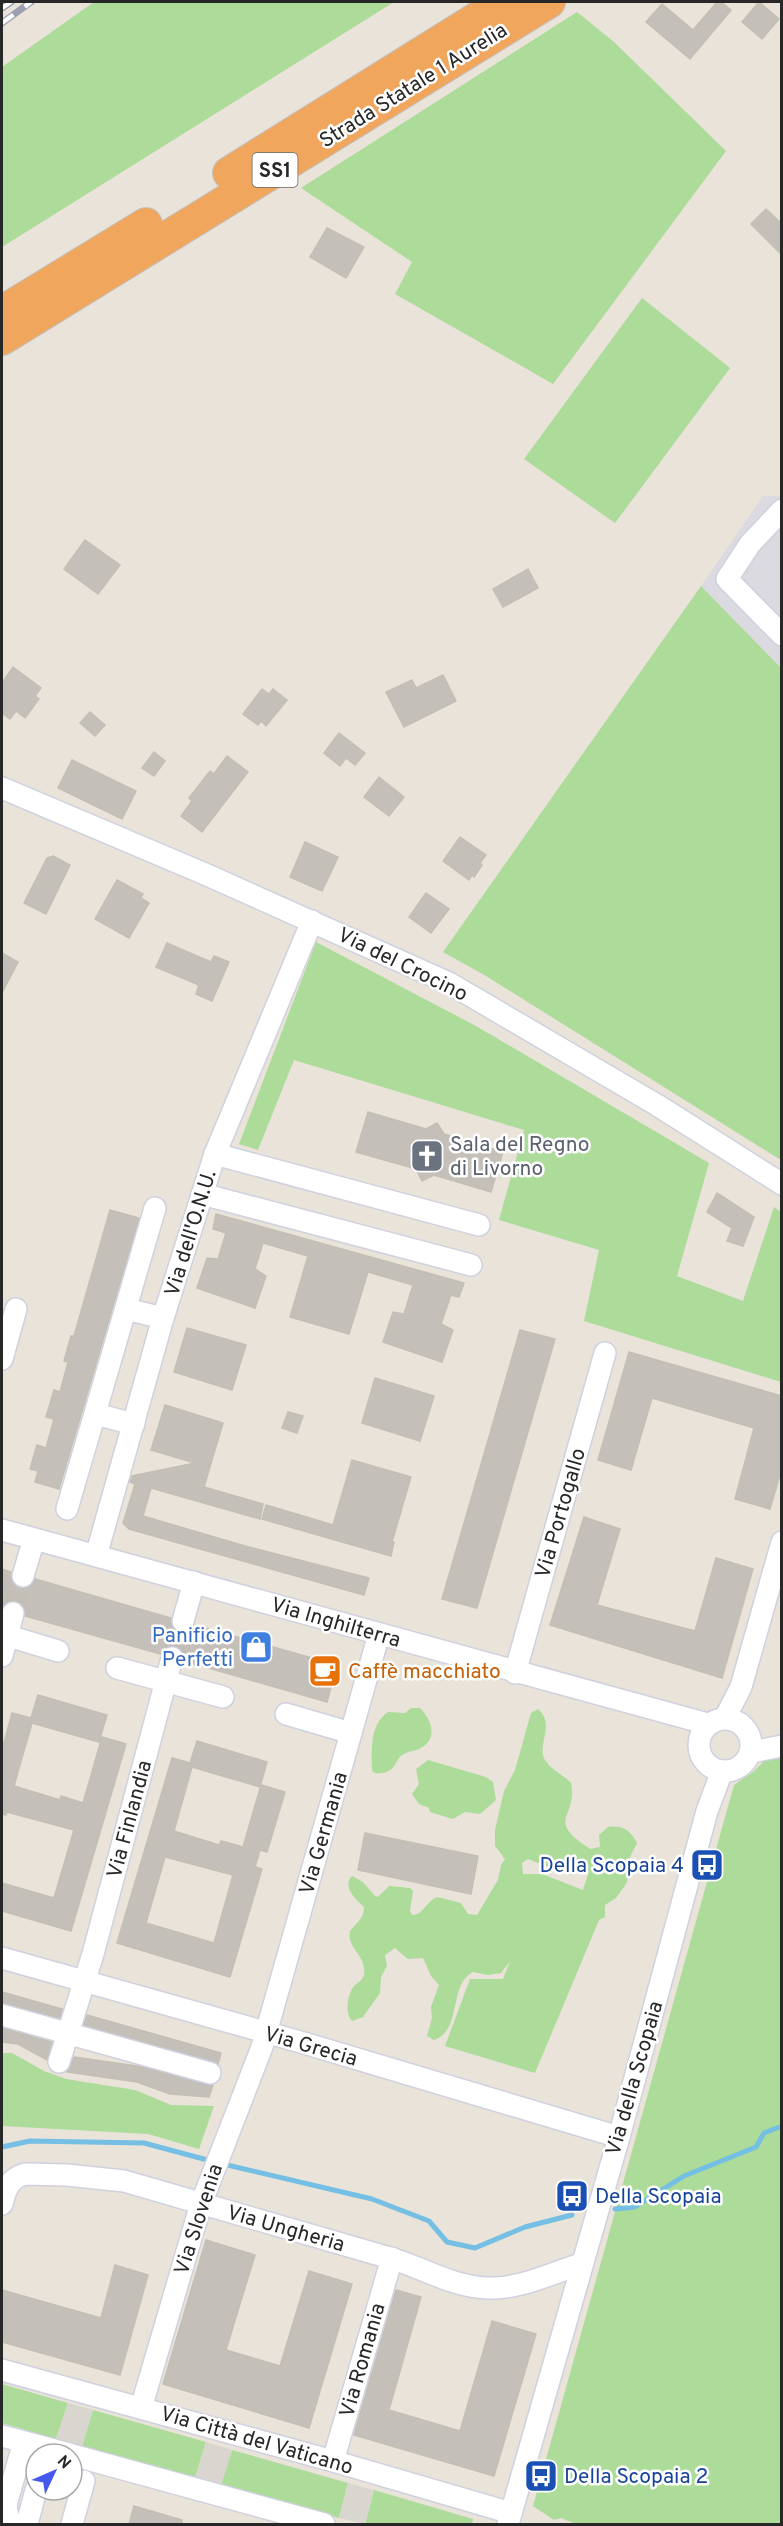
<svg xmlns="http://www.w3.org/2000/svg" width="783" height="2526" viewBox="0 0 783 2526" font-family="Overpass,sans-serif">
<style>
.industrial{fill:#dcdae1}
.green{fill:#acdb9a;fill-rule:evenodd}
.plaza{fill:#d9d6d0}
.lines{fill:none;stroke-linecap:round;stroke-linejoin:round}
.stream{stroke:#74bfe3;stroke-width:5}
.building{fill:#c4c0b9;stroke:#c3bfb4;stroke-width:1.5;fill-rule:evenodd}
.minor-tunnel{stroke:#c2bdb5;stroke-width:21;stroke-dasharray:21 10;stroke-linecap:butt}
.minor-casing{stroke:#cfd1df;stroke-width:24}
.highway-casing{stroke:#c3c3c3;stroke-width:34}
.minor{stroke:#fff;stroke-width:21}
.highway{stroke:#f0a65d;stroke-width:32}
.rail-casing{stroke:#9d9fb0;stroke-width:7}
.rail{stroke:#fff;stroke-width:4.5;stroke-dasharray:14;stroke-linecap:butt}
.labels{text-anchor:middle;stroke-width:5;stroke-linejoin:round;paint-order:stroke}
.shield{fill:#fff;stroke:#686868;stroke-width:1.5}
.shield-label{font-size:20px;font-weight:bold;fill:#272727}
.street-label{font-size:21px;fill:#272727;stroke:#fff}
.worship-label{font-size:21px;fill:#5b616d;stroke:#fff;text-anchor:start}
.shop-label{font-size:21px;fill:#366cbe;stroke:#fff;text-anchor:end}
.food-label{font-size:21px;fill:#c56008;stroke:#fff;text-anchor:start}
.transit-label{font-size:21px;fill:#164399;stroke:#fff;text-anchor:start}
</style>
<rect width="100%" height="100%" fill="#e9e3d9"/>
<path class="industrial" d="M763,496h18v172l-80,-82z"/>
<g class="green">
<path d="M94,2h300l-392,245v-180z"/>
<path d="M577,12l37,30 112,109 -173,233 -158,-90 17,-32 -111,-74z"/>
<path d="M642,298l88,70 -115,155 -91,-64z"/>
<path d="M701,586l80,82v492l-295,-184 -43,-24z"/>
<path d="M316,942l160,84 233,137 -32,113 66,25 31,-94 7,5v170l-197,-61 15,-71 -100,-30 25,-90 -230,-70 -36,90 -19,-6z"/>
<path d="M411,1708h9c11,11 19,30 1,40 -5,3 -12,3 -17,6 -11,5 -6,21 -29,19l-3,-2c0,-21 -3,-46 16,-59l17,1z"/>
<path d="M538,1709c18,15 -2,37 7,51 6,10 19,15 26,23 7,36 -27,36 19,66l10,-2 -1,-12 9,-8c15,-2 22,3 29,16l-7,14v16l-4,11 -10,14 -11,7v12l-6,3 -64,153 -90,-27 25,-67h33l7,-18 -9,12 -13,2 -15,-3c-25,12 -10,58 -39,68l-7,-4 5,-18 -1,-11 8,-22 -8,-9 -8,-18 -15,1 -13,-11 -10,7 2,11 -6,11 -1,16 -17,24 -11,4c-7,-7 -5,-23 0,-32 3,-6 10,-7 12,-14 3,-20 -18,-27 -14,-44 7,-9 14,-12 14,-24 -9,-8 -22,-20 -12,-31l11,6 12,14 3,1 11,-11 21,2 3,3 -3,20 2,4c12,0 14,-14 25,-18l24,6 7,11 9,1 21,-35 3,-15 4,-6 -10,-13v-16l9,-39 11,-21 16,-57zM528,1859l42,16 19,-4 -6,19 -41,-16h-19l-1,-11z"/>
<path d="M781,1757v767h-205l-15,-6 -7,2 -21,-14 201,-721 19,-13 13,-13z"/>
<path d="M428,1760l58,17 7,5 3,18 -16,14 -15,-2 -12,7 -23,-7 -1,-4 -10,-4 -7,-10 7,-10 -3,-15z"/>
<path d="M2,2053h10l32,18 22,8 69,11 36,15 43,1 -15,43 -51,-15 -146,-8z"/>
<path d="M2,2384l66,19 -12,36 -54,-16z"/>
<path d="M93,2410l113,32 -11,36 -113,-32z"/>
<path d="M232,2450l116,33 -9,35 -118,-33z"/>
<path d="M374,2490l99,29 -1,5h-107z"/>
</g>
<g class="plaza">
<path d="M68,2403l25,7 -11,36 -26,-7z"/>
<path d="M206,2442l26,8 -11,35 -26,-7z"/>
<path d="M348,2483l26,7 -9,34 -26,-6z"/>
</g>
<g class="lines">
<g class="stream">
<path d="M2,2147l28,-6 114,2 67,18"/>
<path d="M223,2164l149,35 57,22 18,21 28,6 50,-21 47,-12"/>
<path d="M615,2209l20,-2 49,-31 72,-29 8,-14 18,-7"/>
</g>
</g>
<g class="building">
<path d="M717,2h4l10,8 -41,49 -44,-37 16,-18 31,26z"/>
<path d="M759,2l20,17 -17,20 -20,-17z"/>
<path d="M766,209l16,15v31l-31,-31z"/>
<path d="M327,228l37,19 -18,31 -36,-21z"/>
<path d="M85,540l35,25 -22,29 -34,-25z"/>
<path d="M528,569l10,19 -35,19 -10,-18z"/>
<path d="M13,667l28,21 -6,8 4,3 -14,19 -9,-7 -6,8 -8,-6v-30z"/>
<path d="M443,675l13,26 -52,26 -18,-35 26,-12 4,8z"/>
<path d="M262,689l7,5 4,-5 14,11 -21,26 -5,-5 -3,4 -15,-11z"/>
<path d="M90,712l15,13 -10,11 -15,-13z"/>
<path d="M339,733l26,20 -10,12 -9,-7 -6,8 -16,-13z"/>
<path d="M154,752l11,9 -11,15 -12,-8z"/>
<path d="M227,756l21,16 -46,60 -21,-16 11,-15 -3,-3 21,-27 4,3z"/>
<path d="M72,760l64,31 -14,28 -64,-31z"/>
<path d="M379,777l25,20 -15,19 -25,-19z"/>
<path d="M460,837l26,18 -6,8 2,2 -8,12 -2,-2 -3,5 -26,-19z"/>
<path d="M305,842l33,15 -16,34 -32,-14z"/>
<path d="M53,856l17,9 -24,49 -22,-11 23,-45z"/>
<path d="M117,880l26,14 -2,4 8,5 -20,35 -34,-19z"/>
<path d="M426,893l23,16 -18,24 -22,-16z"/>
<path d="M167,943l44,19 3,-6 15,6 -17,39 -16,-7 3,-9 -43,-18z"/>
<path d="M2,953l16,9 -16,31z"/>
<path d="M368,1112l58,17 11,-6 7,11 59,18 -12,40 -57,-17 -12,6 -6,-12 -60,-17z"/>
<path d="M717,1193l37,24 -11,29 -16,-5 5,-13 -25,-16z"/>
<path d="M110,1210l29,8 -80,271 -24,-7 3,-11 -8,-2 7,-24 9,3 8,-29 -8,-2 8,-27 6,2 8,-30 -4,-1 7,-25h3z"/>
<path d="M216,1214l248,69 -5,14 -8,-2 -10,29 12,6 -11,32 -59,-20 10,-30 11,2 9,-29 -45,-13 -19,62 -59,-17 18,-61 -45,-13 -8,26 11,7 -11,32 -58,-20 10,-30 11,1 8,-26 -13,-4z"/>
<path d="M187,1328l59,17 -14,45 -58,-18z"/>
<path d="M520,1330l35,9 -78,269 -35,-9z"/>
<path d="M629,1352l153,44v72l-12,41 -35,-10 19,-71 -102,-30 -21,72 -33,-10z"/>
<path d="M375,1378l59,18 -14,45 -58,-18z"/>
<path d="M165,1405l58,18 -19,64 59,17 -3,15 -109,-31 -8,28 102,30 124,32 -5,17 -235,-66 -6,-6 12,-39 -5,-2 2,-6 63,-13 -44,-13z"/>
<path d="M288,1412l15,4 -6,17 -15,-5z"/>
<path d="M352,1460l59,17 -19,65h2l-3,14 -129,-37 4,-14 67,20z"/>
<path d="M584,1517l36,12 -23,76 98,26 21,-73 37,11 -31,109 -172,-53z"/>
<path d="M2,1569l9,3 2,12 7,4 11,-2 4,-7 136,39v7l8,8h8l8,-8 142,40 -10,37 -143,-41v-7l-8,-8h-8l-8,8 -135,-38v-7l-8,-8h-8l-7,7z"/>
<path d="M38,1695l69,20 -8,27 -67,-19 -18,63 46,14 1,-4 22,7 19,-66 24,7 -55,187 -69,-20v-28l52,15 20,-68 -67,-18 -1,3 -4,-1v-64l10,-37 19,5z"/>
<path d="M197,1741l70,21 -7,25 -68,-20 -18,64 45,14 2,-4 22,6 18,-62 24,7 -18,60 -7,-2 -5,17 7,2 -32,108 -113,-34 55,-185 18,5zM165,1857l68,18 -19,68 -68,-20z"/>
<path d="M365,1833l113,23 -7,38 -113,-24z"/>
<path d="M2,1992l60,17 -2,9 -58,-15z"/>
<path d="M87,2015l134,38 -3,11 -134,-39z"/>
<path d="M2,2028l50,14 -5,18 -29,-16 -16,-2z"/>
<path d="M74,2057l63,9 76,19 -4,12 -39,-3 -33,-12 -70,-10z"/>
<path d="M206,2240l49,15 -29,95 54,16 29,-95 43,13 -43,144 -146,-44z"/>
<path d="M115,2265l33,10 -28,100 -118,-33v-52l99,28z"/>
<path d="M396,2290l25,7 -32,113 71,21 32,-110 44,13 -42,142 -140,-41z"/>
<path d="M134,2506l48,14v4h-53z"/>
</g>
<g class="lines">
<g class="minor-tunnel">
<path d="M13,1613l10,-37"/>
<path d="M172,1658l11,-37"/>
</g>
<g class="minor-casing">
<g id="minor">
<path d="M782,510l-32,34 -23,35 55,56"/>
<path d="M2,788l203,86 244,109 208,122 125,79"/>
<path d="M215,1154l264,71"/>
<path d="M202,1194l269,71"/>
<path d="M126,1309l37,9"/>
<path d="M2,1359l14,-50"/>
<path d="M95,1414l39,10"/>
<path d="M67,1509l88,-301"/>
<path d="M2,1530l706,194"/>
<path d="M96,1556l67,-238 52,-164 97,-233"/>
<path d="M23,1576l11,-37"/>
<path d="M183,1621l11,-39"/>
<path d="M2,1634l56,17"/>
<path d="M2,1656l11,-43"/>
<path d="M117,1668l106,29"/>
<path d="M515,1673l90,-320"/>
<path d="M286,1714l65,19"/>
<path d="M725,1718l16,-31 41,-145"/>
<circle cx="725" cy="1745" r="26"/>
<path d="M751,1752l31,-6"/>
<path d="M2,1958l295,83 322,96"/>
<path d="M2,2015l208,58"/>
<path d="M59,2062l34,-108 79,-296"/>
<path d="M2,2204c4,-16 7,-25 23,-30l42,1 57,6c88,26 177,51 266,77 34,10 62,29 99,30 31,1 63,-15 92,-24"/>
<path d="M2,2370l331,91 178,52"/>
<path d="M141,2408l60,-204 61,-157 117,-413"/>
<path d="M2,2436l67,18"/>
<path d="M72,2455l252,69"/>
<path d="M333,2461l59,-203"/>
<path d="M11,2524l-5,-15 1,-8 17,-59"/>
<path d="M27,2524l9,-34"/>
<path d="M72,2524l12,-43"/>
<path d="M508,2524l111,-387 88,-326 15,-40"/>
</g>
</g>
<g class="highway-casing">
<g id="highway">
<path d="M229,173l274,-171"/>
<path d="M2,312l144,-88"/>
<path d="M2,339l547,-337"/>
</g>
</g>
<use href="#minor" class="minor"/>
<use href="#highway" class="highway"/>
<g class="rail-casing">
<g id="rail">
<path d="M2,8l9,-6"/>
<path d="M2,23l29,-21"/>
</g>
</g>
<use href="#rail" class="rail"/>
</g>
<defs>
<g id="church-square" transform="scale(1.725)"><rect x="-9" y="-9" width="18" height="18" rx="4" fill="#6b7280" stroke="#fff"/><path d="M-1.2-6h2.4v3.5h3.3v2.4h-3.3V6h-2.4V-.1h-3.3v-2.4h3.3Z" fill="#fff"/></g>
<g id="shop-square" transform="scale(1.725)"><rect x="-9" y="-9" width="18" height="18" rx="4" fill="#3f7fe0" stroke="#fff"/><path d="M-5-2.5h2.3a2.7 3.5 0 0 1 5.4 0H5L5.5 6h-11ZM-1.5-2.5h3a1.5 2.3 0 0 0-3 0Z" fill="#fff"/></g>
<g id="cafe-square" transform="scale(1.725)"><rect x="-9" y="-9" width="18" height="18" rx="4" fill="#e8710a" stroke="#fff"/><path d="M-5.5-4.5H6V0H3Q3 3.5 0 3.5H-2.5Q-5.5 3.5-5.5 0ZM3-3.2v2h1.7v-2ZM-6 4.5H4V6H-6Z" fill="#fff"/></g>
<g id="bus-square" transform="scale(1.725)"><rect x="-9" y="-9" width="18" height="18" rx="4" fill="#1a4fb4" stroke="#fff"/><path d="M-5-6H5V4H4V6H2V4H-2V6H-4V4H-5ZM-3.5-4V0h7V-4ZM-3.5 1.2v1.5H-2V1.2ZM2 1.2v1.5H3.5V1.2Z" fill="#fff"/></g>
</defs>
<g fill-rule="evenodd">
<use href="#church-square" x="427" y="1156"/>
<use href="#shop-square" x="256" y="1647"/>
<use href="#cafe-square" x="325" y="1671"/>
<use href="#bus-square" x="707" y="1865"/>
<use href="#bus-square" x="572" y="2196"/>
<use href="#bus-square" x="541" y="2476"/>
</g>
<g class="labels">
<rect class="shield" x="252.5" y="153" width="45" height="34" rx="4.5"/>
<g class="shield-label">
<text x="275" y="177">SS1</text>
</g>
<g class="street-label">
<text transform="translate(413 85) rotate(-32)" y="7">Strada Statale 1 Aurelia</text>
<text transform="translate(403 964) rotate(26)" y="7">Via del Crocino</text>
<text transform="translate(190 1233) rotate(-73)" y="7">Via dell'O.N.U.</text>
<text transform="translate(560 1513) rotate(-74)" y="7">Via Portogallo</text>
<text transform="translate(336 1622) rotate(16)" y="7">Via Inghilterra</text>
<text transform="translate(129 1819) rotate(-75)" y="7">Via Finlandia</text>
<text transform="translate(323 1833) rotate(-74)" y="7">Via Germania</text>
<text transform="translate(311 2046) rotate(16)" y="7">Via Grecia</text>
<text transform="translate(634 2078) rotate(-74)" y="7">Via della Scopaia</text>
<text transform="translate(198 2219) rotate(-72)" y="7">Via Slovenia</text>
<text transform="translate(286 2228) rotate(16)" y="7">Via Ungheria</text>
<text transform="translate(362 2360) rotate(-74)" y="7">Via Romania</text>
<text transform="translate(257 2440) rotate(16)" y="7">Via Città del Vaticano</text>
</g>
<g class="worship-label">
<text x="450" y="1151">Sala del Regno<tspan x="450" dy="24">di Livorno</tspan></text>
</g>
<g class="shop-label">
<text x="233" y="1642">Panificio<tspan x="233" dy="24">Perfetti</tspan></text>
</g>
<g class="food-label">
<text x="348" y="1678">Caffè macchiato</text>
</g>
<g class="transit-label">
<text x="684" y="1872" text-anchor="end">Della Scopaia 4</text>
<text x="595" y="2203">Della Scopaia</text>
<text x="564" y="2483">Della Scopaia 2</text>
</g>
</g>
<rect width="783" height="2526" fill="none" stroke="#272727" stroke-width="6"/>
<g transform="translate(54 2472) rotate(46)"><circle r="28" fill="#ffffff" stroke="#a9a9a9" stroke-width="1.5"/>
<path d="M0-4.5L10 22L0 15L-10 22Z" fill="#455aea"/>
<text y="-9" font-size="16" font-weight="bold" text-anchor="middle" fill="#272727">N</text>
</g>
</svg>
